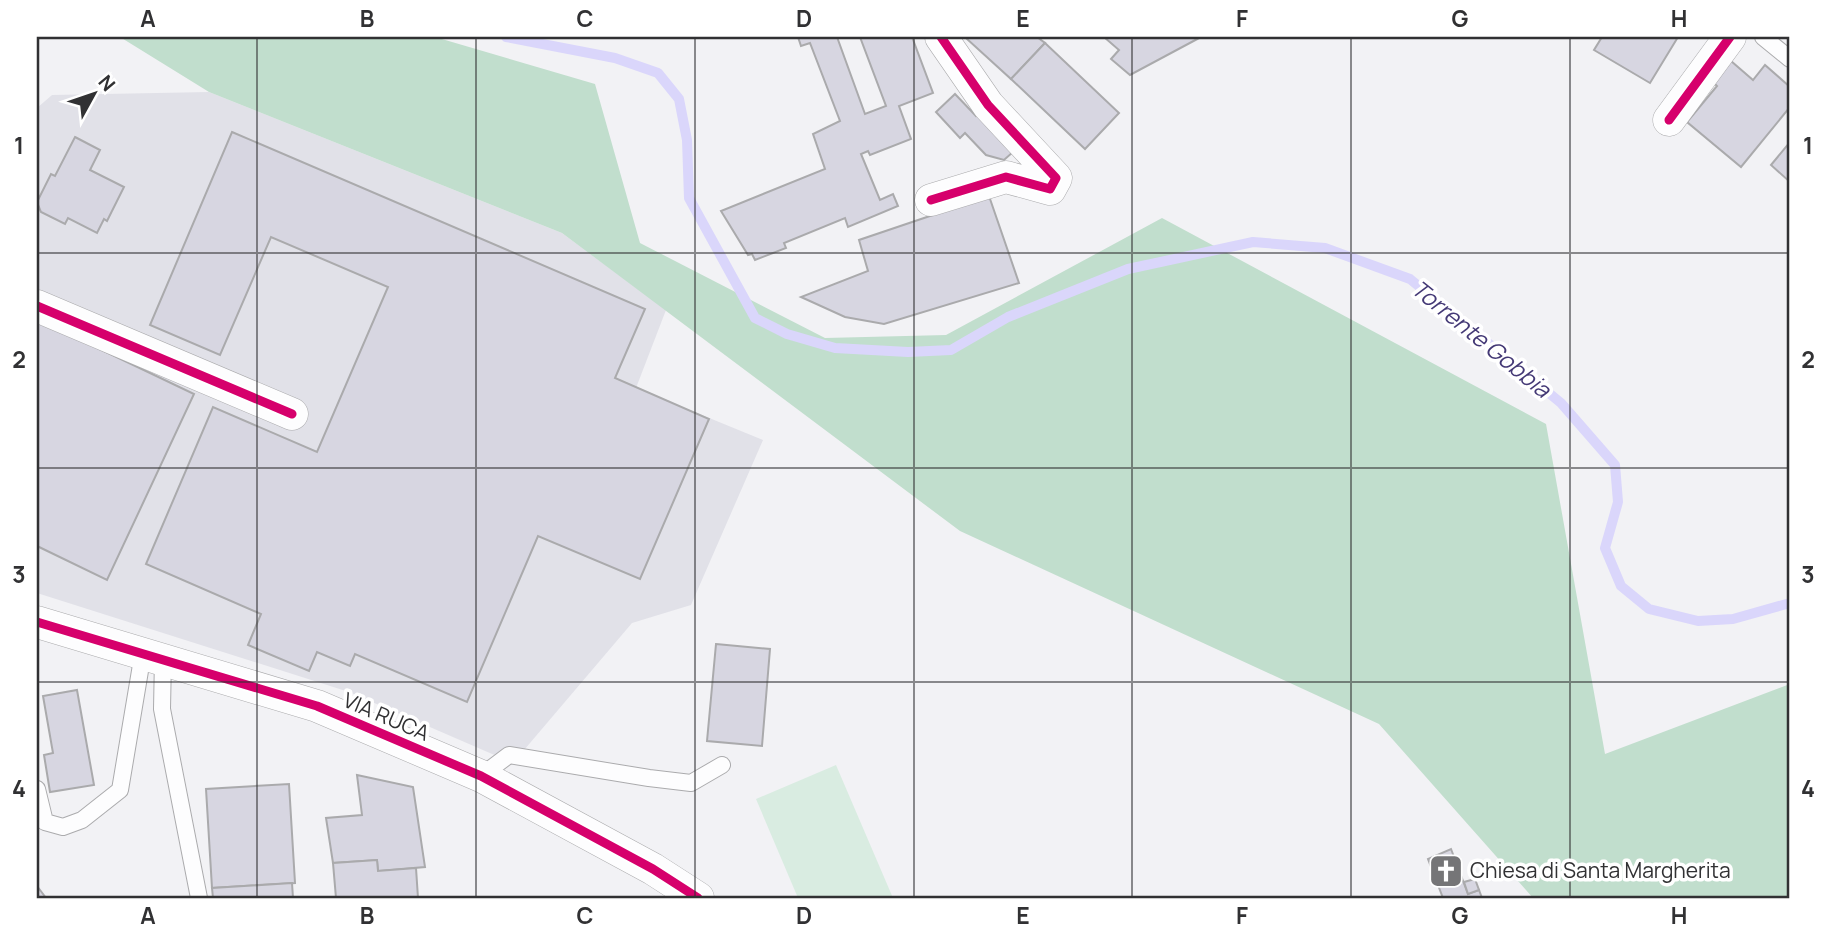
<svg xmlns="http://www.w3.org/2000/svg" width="1827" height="935" viewBox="0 0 1827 935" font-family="Manrope,sans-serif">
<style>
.built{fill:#e1e1e8}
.green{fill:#d9ece1}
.forest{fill:#c1decd}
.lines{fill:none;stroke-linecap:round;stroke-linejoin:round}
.stream{stroke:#dad6fb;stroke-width:10}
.building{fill:#d7d6e1;stroke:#aaaaac;stroke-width:2}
.service-casing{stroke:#ababad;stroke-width:18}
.minor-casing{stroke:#ababad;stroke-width:33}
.service{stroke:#fdfdfe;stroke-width:16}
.minor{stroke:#fdfdfe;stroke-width:32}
.cycleway-casing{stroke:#fff;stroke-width:13}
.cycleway{stroke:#d6006c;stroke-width:9}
.grid{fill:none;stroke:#313133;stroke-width:2;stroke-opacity:0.55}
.labels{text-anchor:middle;stroke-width:7;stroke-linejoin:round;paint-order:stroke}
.street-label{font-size:21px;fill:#313133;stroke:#fff}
.poi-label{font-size:21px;fill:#313133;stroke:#fff;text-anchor:start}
.water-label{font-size:23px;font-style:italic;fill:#443976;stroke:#fff}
.neatline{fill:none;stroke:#313133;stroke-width:2.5}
.grid-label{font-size:23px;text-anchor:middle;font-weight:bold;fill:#313133}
</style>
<rect width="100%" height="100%" fill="#f2f2f5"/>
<path class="built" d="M209,92l353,141 104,77 -30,78 127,52 -72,165 -59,18 -119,140 -164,-71 -312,-99v-485l15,-13z"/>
<path class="green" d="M836,765l57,133h-95l-42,-99z"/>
<path class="forest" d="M120,37h315l160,47 45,159 185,95 121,-3 216,-117 384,206 59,330 185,-70v214h-257l-154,-174 -419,-193 -398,-298 -353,-141z"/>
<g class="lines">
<path class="stream" d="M506,37l109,21 43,15 21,26 8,41 2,58 66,120 32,16 48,14 73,4 43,-2 57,-33 120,-48 125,-27 72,6 85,31 151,124 54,62 3,37 -13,46 16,38 28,23 49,12 35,-2 57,-16"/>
</g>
<g class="building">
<path d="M798,37h39l28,77 21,-8 -26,-69h52l21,56 -34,13 12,33 -41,16 -2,-4 -7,3 19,46 13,-6 5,12 -50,21 -3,-9 -61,25 2,5 -31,12 -3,-6 -4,1 -27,-44 104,-42 -12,-35 27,-13 -30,-78 -9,3z"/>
<path d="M969,37h68l8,6 -34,36 -44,-40z"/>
<path d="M1104,37h97l-71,38 -19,-16 8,-9z"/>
<path d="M1602,37h76l-28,46 -56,-33z"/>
<path d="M1045,43l74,70 -34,36 -74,-70z"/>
<path d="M1731,61l22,19 12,-15 25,22v20l-49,60 -54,-45 30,-36 -4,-4z"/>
<path d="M955,94l21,22 2,-2 35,38 -9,8 -18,-5 -21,-22 -5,5 -24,-26z"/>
<path d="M232,132l413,177 -30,69 94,41 -69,160 -102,-43 -71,166 -112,-48 -5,12 -33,-14 -8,19 -61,-26 13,-31 -115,-50 67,-157 104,45 71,-165 -117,-50 -51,118 -70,-30z"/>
<path d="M75,137l25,13 -10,20 34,17 -17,34 -3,-2 -7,14 -29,-15 -3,6 -24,-12 -4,-10 14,-28 4,2z"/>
<path d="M1790,142v40l-19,-17z"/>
<path d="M989,196l30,87 -135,41 -39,-7 -44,-20 67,-26 -9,-31z"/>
<path d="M37,319l157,75 -87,186 -70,-34z"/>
<path d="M716,644l54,5 -8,97 -55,-5z"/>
<path d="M77,690l17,95 -44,7 -6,-37 9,-2 -10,-57z"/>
<path d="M357,775l56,12 12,80 -47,4 -1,-11 -44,3 -7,-45 36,-3z"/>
<path d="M289,784l6,99 -83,5 -6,-99z"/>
<path d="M1451,849l17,45 11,-4 3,8h-39l-15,-39z"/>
<path d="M377,860l1,11 38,-3 2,30h-82l-3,-35z"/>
<path d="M1475,879l4,11 -11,4 -4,-12z"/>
<path d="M292,883l1,15h-80l-1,-10z"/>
<path d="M37,886l9,12h-9z"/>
</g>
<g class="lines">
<g class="service-casing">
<g id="service">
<path d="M1763,37l27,22"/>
<path d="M163,658l-1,51 37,189"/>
<path d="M481,776l28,-21 140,23 42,5 31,-18"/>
<path d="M37,789l8,33 18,5 19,-7 38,-30 23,-137"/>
</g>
</g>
<g class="minor-casing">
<g id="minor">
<path d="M1669,120l61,-83"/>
<path d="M931,200l75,-23 44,12 6,-11 -68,-73 -47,-68"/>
<path d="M37,306l255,108"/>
<path d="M37,622l280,84 164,70 172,93 45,29"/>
</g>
</g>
<use href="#service" class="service"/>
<use href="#minor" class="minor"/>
<g class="cycleway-casing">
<g id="cycleway">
<path d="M1669,120l61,-83"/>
<path d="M931,200l75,-23 44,12 6,-11 -68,-73 -47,-68"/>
<path d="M37,306l255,108"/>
<path d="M37,622l280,84 164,70 172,93 45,29"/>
</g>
</g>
<use href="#cycleway" class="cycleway"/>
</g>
<path class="grid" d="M257,37v861M476,37v861M695,37v861M914,37v861M1132,37v861M1351,37v861M1570,37v861M37,253h1753M37,468h1753M37,682h1753"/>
<defs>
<g id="church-square" transform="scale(1.75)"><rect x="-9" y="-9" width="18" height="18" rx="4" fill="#757577" stroke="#fff"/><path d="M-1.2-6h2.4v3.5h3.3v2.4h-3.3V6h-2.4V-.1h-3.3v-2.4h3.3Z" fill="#fff"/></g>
</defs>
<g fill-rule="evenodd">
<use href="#church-square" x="1446" y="871"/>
</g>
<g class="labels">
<g class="street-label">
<text transform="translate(386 717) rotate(23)" y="7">VIA RUCA</text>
</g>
<g class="poi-label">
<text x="1470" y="878">Chiesa di Santa Margherita</text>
</g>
<g class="water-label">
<text transform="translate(1481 339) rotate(39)" y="8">Torrente Gobbia</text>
</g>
</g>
<rect width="1827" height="935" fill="none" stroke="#ffffff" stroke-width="77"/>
<g transform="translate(94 94) rotate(50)" stroke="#ffffff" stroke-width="5" paint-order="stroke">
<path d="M0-5L12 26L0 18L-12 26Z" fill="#313133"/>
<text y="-10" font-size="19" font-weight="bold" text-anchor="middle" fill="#313133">N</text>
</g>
<rect x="38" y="38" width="1750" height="859" class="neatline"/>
<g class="grid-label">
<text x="148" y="27">A</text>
<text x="367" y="27">B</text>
<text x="585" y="27">C</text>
<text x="804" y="27">D</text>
<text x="1023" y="27">E</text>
<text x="1242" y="27">F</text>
<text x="1460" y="27">G</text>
<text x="1679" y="27">H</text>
<text x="19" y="154">1</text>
<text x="1808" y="154">1</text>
<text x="19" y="368">2</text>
<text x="1808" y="368">2</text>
<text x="19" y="583">3</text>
<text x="1808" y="583">3</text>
<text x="19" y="797">4</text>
<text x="1808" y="797">4</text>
<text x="148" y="924">A</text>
<text x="367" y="924">B</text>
<text x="585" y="924">C</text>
<text x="804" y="924">D</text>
<text x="1023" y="924">E</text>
<text x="1242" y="924">F</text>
<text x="1460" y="924">G</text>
<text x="1679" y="924">H</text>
</g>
</svg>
